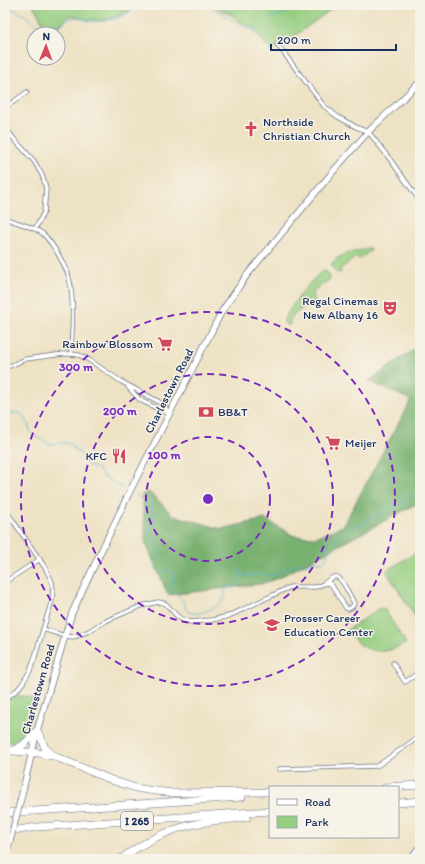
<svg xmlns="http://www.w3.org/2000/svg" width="425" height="864" viewBox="0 0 425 864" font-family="Itim,sans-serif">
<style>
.green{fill:#96ce81;stroke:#587e70}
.forest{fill:#78b16f;stroke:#4a7066}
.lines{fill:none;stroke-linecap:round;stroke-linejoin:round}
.stream{stroke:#50b0ce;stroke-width:1}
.minor-casing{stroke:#656e82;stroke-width:5}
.primary-casing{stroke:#656e82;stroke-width:7}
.motorway-casing{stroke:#656e82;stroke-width:8}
.minor{stroke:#fff;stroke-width:3.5}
.primary{stroke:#fff;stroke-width:5.5}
.motorway{stroke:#fff;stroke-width:7}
.primary-bridge-casing{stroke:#656e82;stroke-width:7;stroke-linecap:butt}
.primary-bridge{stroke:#fff;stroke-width:5.5}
.ring{fill:none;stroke:#7b2cbf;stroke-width:2;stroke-dasharray:7 5}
.labels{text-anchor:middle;stroke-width:3;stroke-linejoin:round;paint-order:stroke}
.shield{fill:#f7f3e8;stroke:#5d6a87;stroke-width:1}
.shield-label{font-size:11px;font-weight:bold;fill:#1b2f5e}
.poi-label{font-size:12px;fill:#1b2f5e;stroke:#f7f3e8;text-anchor:start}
.street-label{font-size:12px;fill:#1b2f5e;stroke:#f7f3e8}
.centre{fill:#7b2cbf;stroke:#f7f3e8;stroke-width:2}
.ring-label{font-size:12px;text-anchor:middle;font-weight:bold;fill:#7b2cbf;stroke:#f7f3e8;stroke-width:3;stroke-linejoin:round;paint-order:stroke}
</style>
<rect width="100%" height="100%" fill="#f7f3e8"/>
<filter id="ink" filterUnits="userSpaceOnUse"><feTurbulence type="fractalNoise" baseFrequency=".025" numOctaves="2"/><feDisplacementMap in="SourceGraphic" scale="8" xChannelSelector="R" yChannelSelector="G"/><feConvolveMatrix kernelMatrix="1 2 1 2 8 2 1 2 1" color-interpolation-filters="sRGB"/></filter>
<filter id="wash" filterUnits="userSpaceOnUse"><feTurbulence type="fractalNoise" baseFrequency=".012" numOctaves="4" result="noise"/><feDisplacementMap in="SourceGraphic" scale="16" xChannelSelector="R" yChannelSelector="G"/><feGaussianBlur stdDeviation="0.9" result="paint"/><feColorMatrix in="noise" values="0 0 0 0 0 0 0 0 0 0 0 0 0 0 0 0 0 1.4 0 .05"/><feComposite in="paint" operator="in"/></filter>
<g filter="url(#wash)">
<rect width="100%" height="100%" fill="#eee2c4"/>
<g class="green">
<path d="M33,5h106c-11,6 -23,13 -35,15 -3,1 -12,0 -16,0 -6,0 -11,-6 -18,-4 -5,2 -8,7 -12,10l-15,-3z"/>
<path d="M211,5h126l-41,30 -25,16 -19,-23 -15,-8 -4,-4z"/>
<path d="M369,248l2,1 -1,2 -11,8 -3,-2 -16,12 1,2 -1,2c-5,0 -9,-5 -8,-10 10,-11 24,-11 37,-15z"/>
<path d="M324,271l4,2 2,3v3l-17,13 -1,3 4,8 -1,1 -2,-3 -20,14 -4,7 2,2 -3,1h-2l-2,-3v-3c7,-12 28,-43 40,-48z"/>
<path d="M420,550v74l-34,-53z"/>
<path d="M380,608l4,1 22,34c-23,14 -44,10 -59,-13z"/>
<path d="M5,693l28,5 -4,30 -12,14 -12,-1z"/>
</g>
<path class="forest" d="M420,345v160l-2,-2 -140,75 -17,6 -93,11 -22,-51 -4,-49 7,-3 24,23 48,14 44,-10 29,17 22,1 27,-11 68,-126 -42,-19z"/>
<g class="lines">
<g class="stream">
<path d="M208,5l36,22 11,3 3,-1"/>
<path d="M5,7h4l12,6 17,12 19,3 11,-9 10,-2 11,4h16l13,-3 25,-13"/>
<path d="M263,23l5,-5 14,-3 5,-2 4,-8"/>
<path d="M5,410l6,3h9l3,3 5,8 3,9 7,5 12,6 11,-1h6l4,2 5,6 5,2 6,10 3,4 7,1 6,8 20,12"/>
<path d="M135,494l11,9 11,16 -3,3 -4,11c3,5 7,10 9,15 2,10 -10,16 1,24l9,-2 5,5 -1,6 -3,7c3,6 9,8 13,13 2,4 2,9 6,11 9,5 33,-6 36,-15 0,-1 0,-6 0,-7l2,-3h9c2,-6 1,-11 3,-16h2l1,4 3,1 14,-2 6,1h10l8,-6 9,-2 4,-3 4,-1 6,2 7,-4 9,1c7,-7 7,-8 4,-17 4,-7 10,-7 18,-9l8,-10 9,-1 3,-3 26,-15 14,-4 5,-6 11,-3"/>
</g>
</g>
</g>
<g filter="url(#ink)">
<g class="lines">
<g class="minor-casing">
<g id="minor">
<path d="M277,44l47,62 14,11 18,10 12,5 3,3 18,23 31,43"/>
<path d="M5,108l22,-16"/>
<path d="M5,127l9,12 20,22 8,14 3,9 1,5 -2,23 -9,17"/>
<path d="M5,218c11,5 27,8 37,15 6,5 11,13 15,19 4,7 8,15 11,22 7,24 4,55 3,80l8,1 10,5 33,22 41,22 7,10"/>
<path d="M5,368l21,-9 38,-5h7"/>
<path d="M128,387l12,13 20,10 9,3"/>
<path d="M5,509l41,60 6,13 1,6 -1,13 -4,12 -14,47 -4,11 -8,13 -5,6 -12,9"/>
<path d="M5,582l35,-23"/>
<path d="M43,629l22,7 9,1 15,-6 8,-5 11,-6 33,-14 17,-4 6,1 3,2 10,11 6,4 8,2 21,-2 17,-4 61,-29h26l7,-3 10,-7c3,0 3,-1 6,1 4,4 13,20 15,26l-2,3 -4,2 -2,-1 -15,-24 -4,-1 -4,1"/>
<path d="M393,663l12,19 15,-10"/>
<path d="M279,769l98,-3 43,-30"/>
<path d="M409,859l11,-14"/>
</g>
</g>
<g class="primary-casing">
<g id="primary">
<path d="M21,798l16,-67 28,-95 7,-23 11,-24 47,-98 92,-180 25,-36 89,-107 32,-36 52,-50"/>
<path d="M5,856l5,-15"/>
</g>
</g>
<g class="motorway-casing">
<g id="motorway">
<path d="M13,751l26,2 13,3"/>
<path d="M5,752c15,-2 22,-10 32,-21l4,7 4,10 11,9 58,24 22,7 12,2 25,3 97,-1"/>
<path d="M386,787l34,-2"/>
<path d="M398,803l22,-2"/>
<path d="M5,813l237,-16"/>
<path d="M5,830h13l19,-3 233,-16"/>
<path d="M121,859c25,-19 54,-33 86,-37 14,-2 27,-3 40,-5"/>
</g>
</g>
<use href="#minor" class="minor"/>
<use href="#primary" class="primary"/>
<use href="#motorway" class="motorway"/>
<g class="primary-bridge-casing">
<path id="primary-bridge" d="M10,841l11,-43"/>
</g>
<use href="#primary-bridge" class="primary-bridge"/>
</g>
</g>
<g class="ring">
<circle cx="208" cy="499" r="62"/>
<circle cx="208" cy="499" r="125"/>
<circle cx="208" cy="499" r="187"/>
</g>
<defs>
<g id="church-bare" transform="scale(1.2)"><path d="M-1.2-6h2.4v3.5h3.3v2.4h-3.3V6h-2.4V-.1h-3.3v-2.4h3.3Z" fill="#d1495b" stroke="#f7f3e8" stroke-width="2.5" paint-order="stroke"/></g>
<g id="theatre-bare" transform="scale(1.2)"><path d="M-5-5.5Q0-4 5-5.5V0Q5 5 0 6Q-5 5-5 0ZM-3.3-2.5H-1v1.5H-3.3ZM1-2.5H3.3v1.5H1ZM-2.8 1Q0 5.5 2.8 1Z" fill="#d1495b" stroke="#f7f3e8" stroke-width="2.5" paint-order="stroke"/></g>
<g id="supermarket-bare" transform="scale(1.2)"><path d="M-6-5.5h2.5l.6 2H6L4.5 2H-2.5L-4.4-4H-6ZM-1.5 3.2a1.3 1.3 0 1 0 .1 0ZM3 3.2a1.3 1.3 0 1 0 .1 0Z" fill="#d1495b" stroke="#f7f3e8" stroke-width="2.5" paint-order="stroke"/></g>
<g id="bank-bare" transform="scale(1.2)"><path d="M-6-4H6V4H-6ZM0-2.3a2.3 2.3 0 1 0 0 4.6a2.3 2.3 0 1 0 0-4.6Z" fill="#d1495b" stroke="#f7f3e8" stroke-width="2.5" paint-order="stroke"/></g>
<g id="restaurant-bare" transform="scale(1.2)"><path d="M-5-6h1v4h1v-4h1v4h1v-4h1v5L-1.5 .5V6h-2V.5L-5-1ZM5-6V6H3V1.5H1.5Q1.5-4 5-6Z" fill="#d1495b" stroke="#f7f3e8" stroke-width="2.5" paint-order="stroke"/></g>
<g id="school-bare" transform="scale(1.2)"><path d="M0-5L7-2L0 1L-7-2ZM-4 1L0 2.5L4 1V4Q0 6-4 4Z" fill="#d1495b" stroke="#f7f3e8" stroke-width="2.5" paint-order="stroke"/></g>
</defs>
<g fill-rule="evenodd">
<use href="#church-bare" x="251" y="129"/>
<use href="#theatre-bare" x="390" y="308"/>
<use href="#supermarket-bare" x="165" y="344"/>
<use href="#bank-bare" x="206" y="412"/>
<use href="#supermarket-bare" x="333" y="443"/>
<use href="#restaurant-bare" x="119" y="456"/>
<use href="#school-bare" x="272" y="625"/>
</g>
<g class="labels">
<rect class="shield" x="121" y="812" width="32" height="18" rx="3"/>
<g class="shield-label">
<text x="137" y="825">I 265</text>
</g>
<g class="poi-label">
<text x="263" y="126">Northside<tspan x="263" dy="14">Christian Church</tspan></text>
<text x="378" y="305" text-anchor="end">Regal Cinemas<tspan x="378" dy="14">New Albany 16</tspan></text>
<text x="153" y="348" text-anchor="end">Rainbow Blossom</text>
<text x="218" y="416">BB&amp;T</text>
<text x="345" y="447">Meijer</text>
<text x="107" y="460" text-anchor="end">KFC</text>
<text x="284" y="622">Prosser Career<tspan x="284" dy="14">Education Center</tspan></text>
</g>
<g class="street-label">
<text transform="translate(169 391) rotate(-63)" y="4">Charlestown Road</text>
<text transform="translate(38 689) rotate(-74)" y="4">Charlestown Road</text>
</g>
</g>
<circle cx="208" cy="499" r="6" class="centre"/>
<g class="ring-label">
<text x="76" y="371">300 m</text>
<text x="120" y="415">200 m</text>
<text x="164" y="459">100 m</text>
</g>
<rect width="425" height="864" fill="none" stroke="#f7f3e8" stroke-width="20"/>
<rect x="269" y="786" width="130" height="52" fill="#f7f3e8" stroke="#9fa5b1"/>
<rect x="277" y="799" width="20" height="6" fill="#ffffff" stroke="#9fa5b1"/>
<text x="305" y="806" font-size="12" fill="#1b2f5e">Road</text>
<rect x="277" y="816" width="20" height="12" fill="#96ce81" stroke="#9fa5b1"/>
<text x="305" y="826" font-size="12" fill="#1b2f5e">Park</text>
<g transform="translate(46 46) rotate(1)"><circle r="19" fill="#f7f3e8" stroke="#9fa5b1"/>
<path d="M0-3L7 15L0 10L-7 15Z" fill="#d1495b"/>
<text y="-6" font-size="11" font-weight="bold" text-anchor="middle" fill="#1b2f5e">N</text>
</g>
<path d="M271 44v6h125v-6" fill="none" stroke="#1b2f5e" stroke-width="2"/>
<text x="277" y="44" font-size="12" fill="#1b2f5e" stroke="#f7f3e8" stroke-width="3" paint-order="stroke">200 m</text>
</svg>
